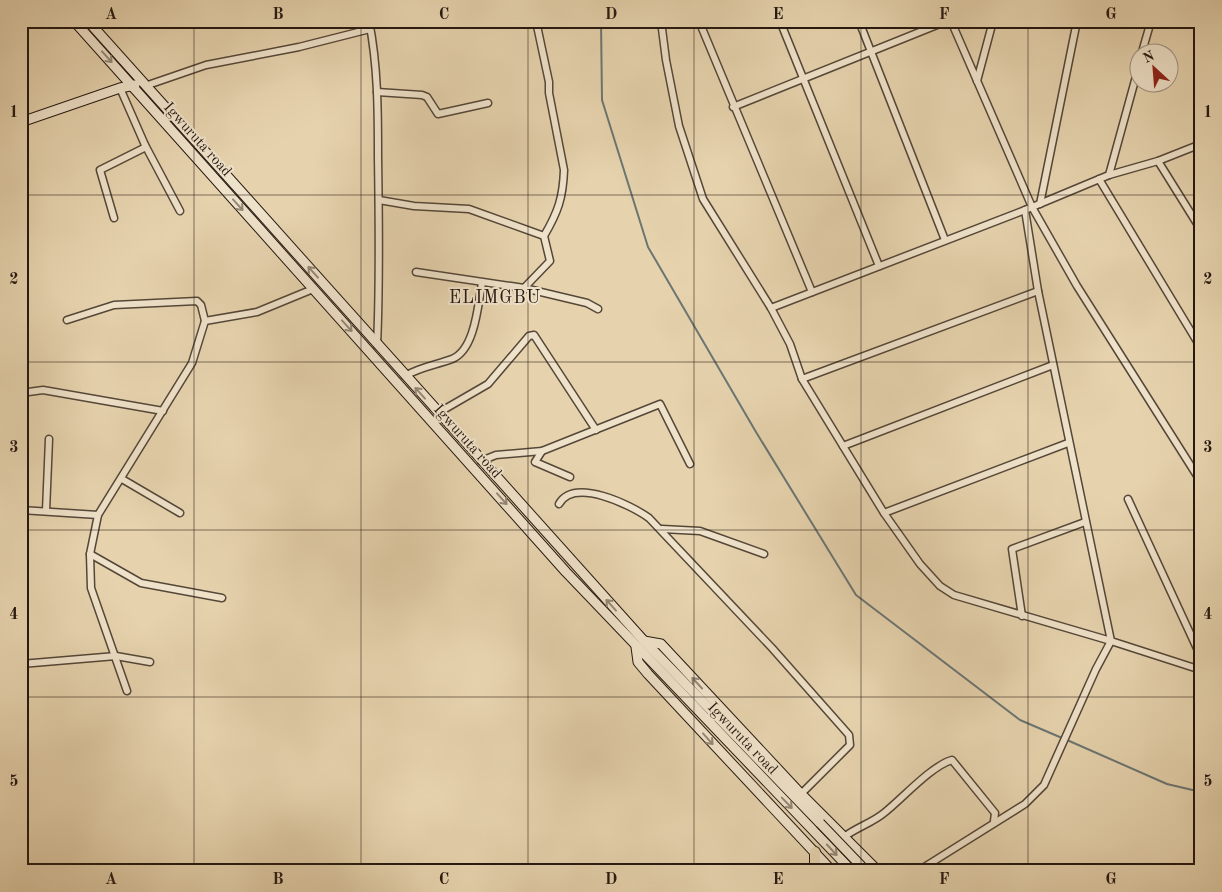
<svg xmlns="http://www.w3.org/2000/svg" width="1222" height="892" viewBox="0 0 1222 892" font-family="'Old Standard TT',serif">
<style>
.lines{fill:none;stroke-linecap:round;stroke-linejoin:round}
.stream{stroke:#6b7673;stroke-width:2}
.street-casing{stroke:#554738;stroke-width:9}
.secondary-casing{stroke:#251810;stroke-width:11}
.primary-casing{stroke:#251810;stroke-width:12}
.street{stroke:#efe2ca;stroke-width:6}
.secondary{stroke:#efe2ca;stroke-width:9}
.primary{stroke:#e6d3ae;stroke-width:10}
.secondary-bridge-casing{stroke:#251810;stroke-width:11;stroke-linecap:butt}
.secondary-bridge{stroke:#efe2ca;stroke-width:9}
.oneway{stroke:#948776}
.grid{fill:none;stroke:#251810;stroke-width:1;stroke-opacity:0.55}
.labels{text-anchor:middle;stroke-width:4;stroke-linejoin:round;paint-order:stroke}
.street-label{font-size:15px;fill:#251810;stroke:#efe2ca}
.quarter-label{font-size:18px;letter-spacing:1px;fill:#251810;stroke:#efe2ca}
.neatline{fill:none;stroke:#251810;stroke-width:2}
.grid-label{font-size:16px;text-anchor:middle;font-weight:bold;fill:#251810}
</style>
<rect width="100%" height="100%" fill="#e6d3ae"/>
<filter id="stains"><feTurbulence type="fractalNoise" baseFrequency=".004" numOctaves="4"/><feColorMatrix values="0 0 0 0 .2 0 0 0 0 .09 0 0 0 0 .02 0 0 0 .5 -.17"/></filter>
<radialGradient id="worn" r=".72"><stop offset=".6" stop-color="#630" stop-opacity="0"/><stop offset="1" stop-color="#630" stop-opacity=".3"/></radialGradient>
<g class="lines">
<g class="stream">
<path d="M601,21l1,79 46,147 108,185 100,163 164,125 42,18"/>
<path d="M1067,740l100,44 34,8"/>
</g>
<g class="street-casing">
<g id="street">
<path d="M369,21c9,45 9,91 9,137 1,62 2,124 -1,187"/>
<path d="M661,21l5,39 13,66 24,73 68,109 19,36 12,35 82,134 36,51 20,22 14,9 157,46 -15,28 -52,116 -19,19 -107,67"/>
<path d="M699,21l113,271"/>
<path d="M780,21l99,245"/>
<path d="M859,21l86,219"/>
<path d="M951,21l81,186 45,79 124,196"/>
<path d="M1192,21l9,3"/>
<path d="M1142,52l9,-31"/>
<path d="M977,81l16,-60"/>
<path d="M145,86l61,-21 93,-18 71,-18"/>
<path d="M377,92l45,3 5,2 11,17 50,-11"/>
<path d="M733,107l214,-86"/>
<path d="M145,145l35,66"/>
<path d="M1158,161l43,69"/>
<path d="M1109,175l31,-113"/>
<path d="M1099,179l102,169"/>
<path d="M379,200l35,6 55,3 75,27"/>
<path d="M1040,204l37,-183"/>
<path d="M1025,210l13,81 73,350 90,29"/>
<path d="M114,218l-14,-48 44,-22 1,-3 -25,-57"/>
<path d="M416,272l108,16 63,15 11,6"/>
<path d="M524,288l26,-27 -6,-25c14,-24 19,-38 20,-66l-15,-77v-11l-13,-61"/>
<path d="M771,308l254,-98 84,-35 49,-14 43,-17"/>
<path d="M67,320l47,-15 83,-4 4,4 4,16 -13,42 -94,152 -8,39 1,34 36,103"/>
<path d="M205,321l52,-9 56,-23"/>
<path d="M405,376c15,-9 31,-11 47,-17 23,-9 26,-54 30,-76"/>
<path d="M802,379l236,-88"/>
<path d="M21,393l22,-3 120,21"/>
<path d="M438,413l50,-29 41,-48 5,-1 62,95"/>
<path d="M843,446l210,-81"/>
<path d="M542,451l-7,11 35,15"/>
<path d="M481,461l15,-6 46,-4 118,-47 30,60"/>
<path d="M122,479l58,34"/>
<path d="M1128,499l73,158"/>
<path d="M559,504c15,-27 72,1 90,14l123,130 77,87 1,10 -49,49"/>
<path d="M21,510l77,5"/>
<path d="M46,511l3,-72"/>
<path d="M884,513l184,-70"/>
<path d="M662,529l38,2 64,23"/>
<path d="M90,554l51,29 81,15"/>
<path d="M1022,616l-10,-67 73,-27"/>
<path d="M21,664l95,-8 34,6"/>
<path d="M844,837c13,-10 28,-14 40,-24 18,-14 47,-47 68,-53l43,53 -1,8"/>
</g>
</g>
<g class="secondary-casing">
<g id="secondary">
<path d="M74,21l492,551 286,299"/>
<path d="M88,21l556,620 176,182"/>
<path d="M21,122l99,-34 15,-3"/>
<path d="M644,641l17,3 140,150 75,75"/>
<path d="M636,647l2,15 10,12 184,197"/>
</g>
</g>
<g class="primary-casing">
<g id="primary">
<path d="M815,852v19"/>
<path d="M864,871h43"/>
</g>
</g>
<use href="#street" class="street"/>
<use href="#secondary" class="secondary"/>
<use href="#primary" class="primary"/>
<g class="secondary-bridge-casing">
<path id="secondary-bridge" d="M820,823l46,48"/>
</g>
<use href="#secondary-bridge" class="secondary-bridge"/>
</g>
<defs><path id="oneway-shaft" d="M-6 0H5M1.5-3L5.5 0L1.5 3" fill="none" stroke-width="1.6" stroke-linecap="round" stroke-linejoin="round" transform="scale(1.25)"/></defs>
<g class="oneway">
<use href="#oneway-shaft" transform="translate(107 57) rotate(48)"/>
<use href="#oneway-shaft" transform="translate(238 205) rotate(48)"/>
<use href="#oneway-shaft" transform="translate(313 272) rotate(-132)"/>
<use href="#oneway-shaft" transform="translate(347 326) rotate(48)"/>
<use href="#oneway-shaft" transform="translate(420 393) rotate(-132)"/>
<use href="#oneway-shaft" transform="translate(502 499) rotate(48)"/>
<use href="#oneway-shaft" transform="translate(611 605) rotate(-132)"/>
<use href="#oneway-shaft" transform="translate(697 683) rotate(-133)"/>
<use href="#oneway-shaft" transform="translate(708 739) rotate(48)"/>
<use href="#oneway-shaft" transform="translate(787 803) rotate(46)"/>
<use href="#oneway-shaft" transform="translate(832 850) rotate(47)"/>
</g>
<path class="grid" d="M194,21v850M361,21v850M528,21v850M694,21v850M861,21v850M1028,21v850M21,195h1180M21,362h1180M21,530h1180M21,697h1180"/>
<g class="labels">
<g class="street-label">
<text transform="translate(198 139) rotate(48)" y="5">Igwuruta road</text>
<text transform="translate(468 441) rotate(48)" y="5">Igwuruta road</text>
<text transform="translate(743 738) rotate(46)" y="5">Igwuruta road</text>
</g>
<g class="quarter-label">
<text x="495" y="303">ELIMGBU</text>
</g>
</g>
<rect width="1222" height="892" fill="none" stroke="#e6d3ae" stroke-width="55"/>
<g transform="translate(1154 68) rotate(334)"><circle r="24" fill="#efe2ca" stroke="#9e9180"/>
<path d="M0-4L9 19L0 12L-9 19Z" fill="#8f2418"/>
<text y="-8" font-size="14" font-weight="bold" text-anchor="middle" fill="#251810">N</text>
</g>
<rect x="28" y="28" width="1166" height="836" class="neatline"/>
<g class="grid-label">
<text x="111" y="19">A</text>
<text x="278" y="19">B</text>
<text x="444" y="19">C</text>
<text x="611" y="19">D</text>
<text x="778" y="19">E</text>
<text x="944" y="19">F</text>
<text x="1111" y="19">G</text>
<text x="14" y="117">1</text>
<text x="1208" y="117">1</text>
<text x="14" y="284">2</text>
<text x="1208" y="284">2</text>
<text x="14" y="452">3</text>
<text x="1208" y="452">3</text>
<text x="14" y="619">4</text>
<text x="1208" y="619">4</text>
<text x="14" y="786">5</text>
<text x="1208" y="786">5</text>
<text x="111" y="884">A</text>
<text x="278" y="884">B</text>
<text x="444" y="884">C</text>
<text x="611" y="884">D</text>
<text x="778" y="884">E</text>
<text x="944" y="884">F</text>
<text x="1111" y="884">G</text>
</g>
<rect width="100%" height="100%" filter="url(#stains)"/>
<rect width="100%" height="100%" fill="url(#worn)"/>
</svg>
